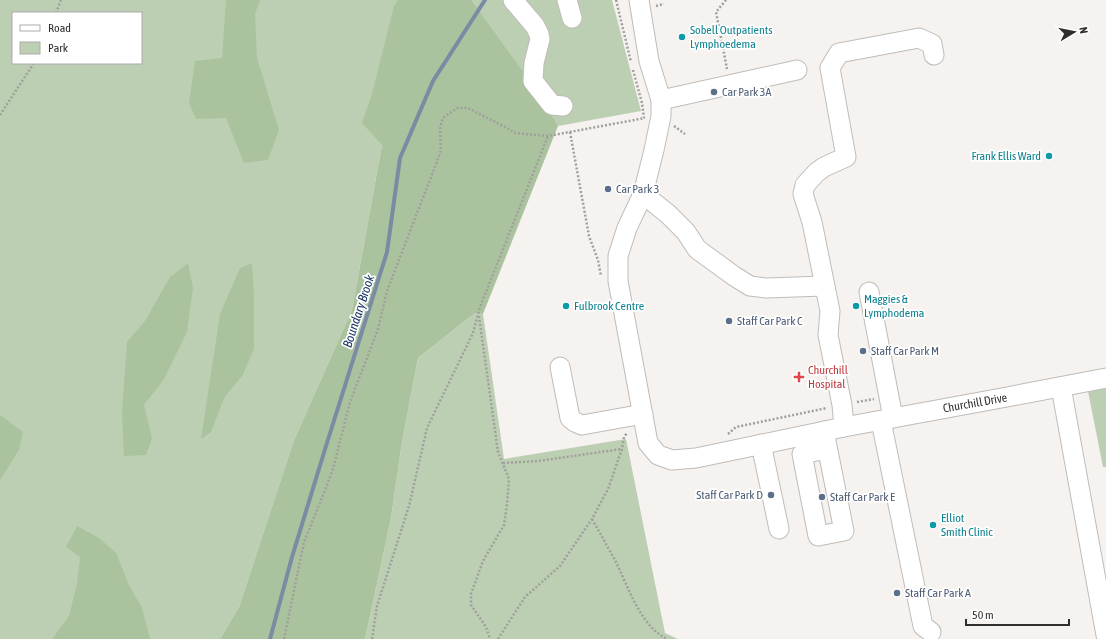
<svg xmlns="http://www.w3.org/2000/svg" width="1106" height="639" viewBox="0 0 1106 639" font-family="'Asap Condensed',sans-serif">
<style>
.green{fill:#bccfb3;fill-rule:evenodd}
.forest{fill:#aac39e}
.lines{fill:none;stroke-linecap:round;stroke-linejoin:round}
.stream{stroke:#7c8ba4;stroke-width:4}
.minor-casing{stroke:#bfbcb9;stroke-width:21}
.path{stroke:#a19f9c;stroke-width:2.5;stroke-dasharray:2 2;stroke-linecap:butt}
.minor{stroke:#fff;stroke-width:19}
.culture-dot{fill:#0f9aa8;stroke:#fff;stroke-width:1.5}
.service-dot{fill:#5c6f8a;stroke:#fff;stroke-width:1.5}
.health-dot{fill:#e0444e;stroke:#fff;stroke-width:1.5}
.labels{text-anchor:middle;stroke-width:3.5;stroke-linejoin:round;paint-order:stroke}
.culture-label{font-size:12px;fill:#0d838f;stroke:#fff;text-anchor:start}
.service-label{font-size:12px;fill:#4e5e75;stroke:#fff;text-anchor:start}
.health-label{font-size:12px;fill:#be3a42;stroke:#fff;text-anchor:start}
.street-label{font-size:12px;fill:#2f2e2c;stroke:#fff}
.water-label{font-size:13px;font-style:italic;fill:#1e3868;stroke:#fff}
</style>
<rect width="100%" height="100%" fill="#f5f2ef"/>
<g class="green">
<path d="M0,0h446l-64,145 -30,165 -58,130 -55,167 -19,32h-220zM13,13h128v50h-128z"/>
<path d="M470,0h142l29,111 -83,15 -30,-39z"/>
<path d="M475,313l8,1 21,145 122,-20 39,194 13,6h-313l26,-121 11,-76 16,-84z"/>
<path d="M1106,387v80h-3l-15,-76z"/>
</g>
<g class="forest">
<path d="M226,0h34l-5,14 2,44 22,72 -11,30 -24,3 -18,-45 -30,1 -7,-16 6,-42 27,-3z"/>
<path d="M398,0h73l61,84 26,42 -75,188 -8,-1 -57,45 -16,84 -11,76 -26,121h-145l19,-32 55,-167 58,-130 30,-165 -20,-22 10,-29 22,-88z"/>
<path d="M188,263l5,25 -6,44 -23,47 -20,26 8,33 -6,17 -22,1 -2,-44 5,-70 18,-21 25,-44z"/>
<path d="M252,263l2,30v56l-12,27 -18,22 -13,34 -10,7 19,-125 20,-46z"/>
<path d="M0,415l23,17 -4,18 -19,30z"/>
<path d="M77,526l22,12 17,15 13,32 13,23 8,31h-98l17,-23 8,-32 3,-27 -14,-10z"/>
</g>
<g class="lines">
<path class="stream" d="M270,639l22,-82 34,-111 61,-194 13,-94 33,-77 52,-81"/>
<g class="minor-casing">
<g id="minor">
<path d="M513,0l22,26 4,8 1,5 -6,24 -1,18 19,24 11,1"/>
<path d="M567,0l5,18"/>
<path d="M639,0l10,61 12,39v16l-7,34 -11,44 -16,34 -9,28v25l30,162 10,12 14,5 24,-2 148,-31 163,-30 99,-19"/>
<path d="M661,100l136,-30"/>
<path d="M643,194l25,20 18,18 11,17 37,27 16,10 16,2 58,-2"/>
<path d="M869,292l24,126"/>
<path d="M560,367l10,51 5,4 7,3 61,-11"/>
<path d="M1061,387l45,248"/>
<path d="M881,421l42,205 8,6"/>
<path d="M844,427l-2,-22 -14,-70 2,-24 -18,-89 -9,-28 2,-9 12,-13 7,-5 22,-10 -16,-89 9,-15 80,-15 13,6 2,11"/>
<path d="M824,431l20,100 -26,5 -16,-82 25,-5"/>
<path d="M761,444l18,85"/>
</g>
</g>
<g class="path">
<path d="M616,0l15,62"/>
<path d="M726,0l-10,12 11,57"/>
<path d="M656,6l8,-2"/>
<path d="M56,13l5,-13"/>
<path d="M633,70l9,33 2,15"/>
<path d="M0,115l34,-52"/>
<path d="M674,126l11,8"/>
<path d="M570,132l19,104 9,24 3,16"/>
<path d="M479,316l19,136 11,27 -2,25 -3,21 -21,36 -12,33v11l15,22 4,12"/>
<path d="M857,402l17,-3"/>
<path d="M728,434l8,-7 91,-19"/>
<path d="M503,463l35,-2 84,-12"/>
<path d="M592,519c8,14 15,27 23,41 13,26 25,66 52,79"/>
<path d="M284,639l20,-97 20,-49 9,-24 17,-67 28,-73 9,-38 49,-127 5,-14 -1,-22 3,-10 14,-10h11l37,19 10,6 33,3 97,-18"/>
<path d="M372,639l5,-33 32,-100 18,-78 46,-95 7,-26 68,-171"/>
<path d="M498,639l27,-42 35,-31 32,-47 16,-30 14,-40 2,-12 3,-4"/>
</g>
<use href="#minor" class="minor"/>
</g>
<g class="culture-dot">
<circle cx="682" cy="37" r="4"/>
<circle cx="1049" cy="156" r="4"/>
<circle cx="566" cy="306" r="4"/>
<circle cx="856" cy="306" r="4"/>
<circle cx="933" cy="525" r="4"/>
</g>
<g class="service-dot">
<circle cx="714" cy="92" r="4"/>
<circle cx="608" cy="189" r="4"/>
<circle cx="729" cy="321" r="4"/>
<circle cx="863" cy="351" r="4"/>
<circle cx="771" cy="495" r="4"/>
<circle cx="822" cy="497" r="4"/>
<circle cx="897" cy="593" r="4"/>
</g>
<path class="health-dot" d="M797 371h4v4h4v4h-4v4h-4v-4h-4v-4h4z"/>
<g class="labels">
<g class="culture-label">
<text x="690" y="34">Sobell Outpatients<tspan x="690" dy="14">Lymphoedema</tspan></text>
<text x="1041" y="160" text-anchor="end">Frank Ellis Ward</text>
<text x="864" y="303">Maggies &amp;<tspan x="864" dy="14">Lymphodema</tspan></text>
<text x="574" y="310">Fulbrook Centre</text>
<text x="941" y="522">Elliot<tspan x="941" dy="14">Smith Clinic</tspan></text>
</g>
<g class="service-label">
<text x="722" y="96">Car Park 3A</text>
<text x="616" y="193">Car Park 3</text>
<text x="737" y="325">Staff Car Park C</text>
<text x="871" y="355">Staff Car Park M</text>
<text x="763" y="499" text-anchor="end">Staff Car Park D</text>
<text x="830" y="501">Staff Car Park E</text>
<text x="905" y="597">Staff Car Park A</text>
</g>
<g class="health-label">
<text x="808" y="374">Churchill<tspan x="808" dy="14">Hospital</tspan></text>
</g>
<g class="street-label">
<text transform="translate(975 403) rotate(-10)" y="4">Churchill Drive</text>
</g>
<g class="water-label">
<text transform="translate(358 311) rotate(-72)" y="5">Boundary Brook</text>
</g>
</g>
<rect x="12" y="12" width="130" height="52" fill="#ffffff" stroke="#acabab"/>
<rect x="20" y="25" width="20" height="6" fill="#ffffff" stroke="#acabab"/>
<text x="48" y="32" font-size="12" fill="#2f2e2c">Road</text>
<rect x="20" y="42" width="20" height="12" fill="#bccfb3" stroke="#acabab"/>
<text x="48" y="52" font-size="12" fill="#2f2e2c">Park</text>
<g transform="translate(1074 32) rotate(80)" stroke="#ffffff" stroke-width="3" paint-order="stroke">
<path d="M0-3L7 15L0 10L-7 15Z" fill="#2f2e2c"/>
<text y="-6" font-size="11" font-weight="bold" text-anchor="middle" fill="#2f2e2c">N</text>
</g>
<path d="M966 619v6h103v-6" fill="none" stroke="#2f2e2c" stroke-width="2"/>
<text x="972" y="619" font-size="12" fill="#2f2e2c" stroke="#ffffff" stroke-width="3" paint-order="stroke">50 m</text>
</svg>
